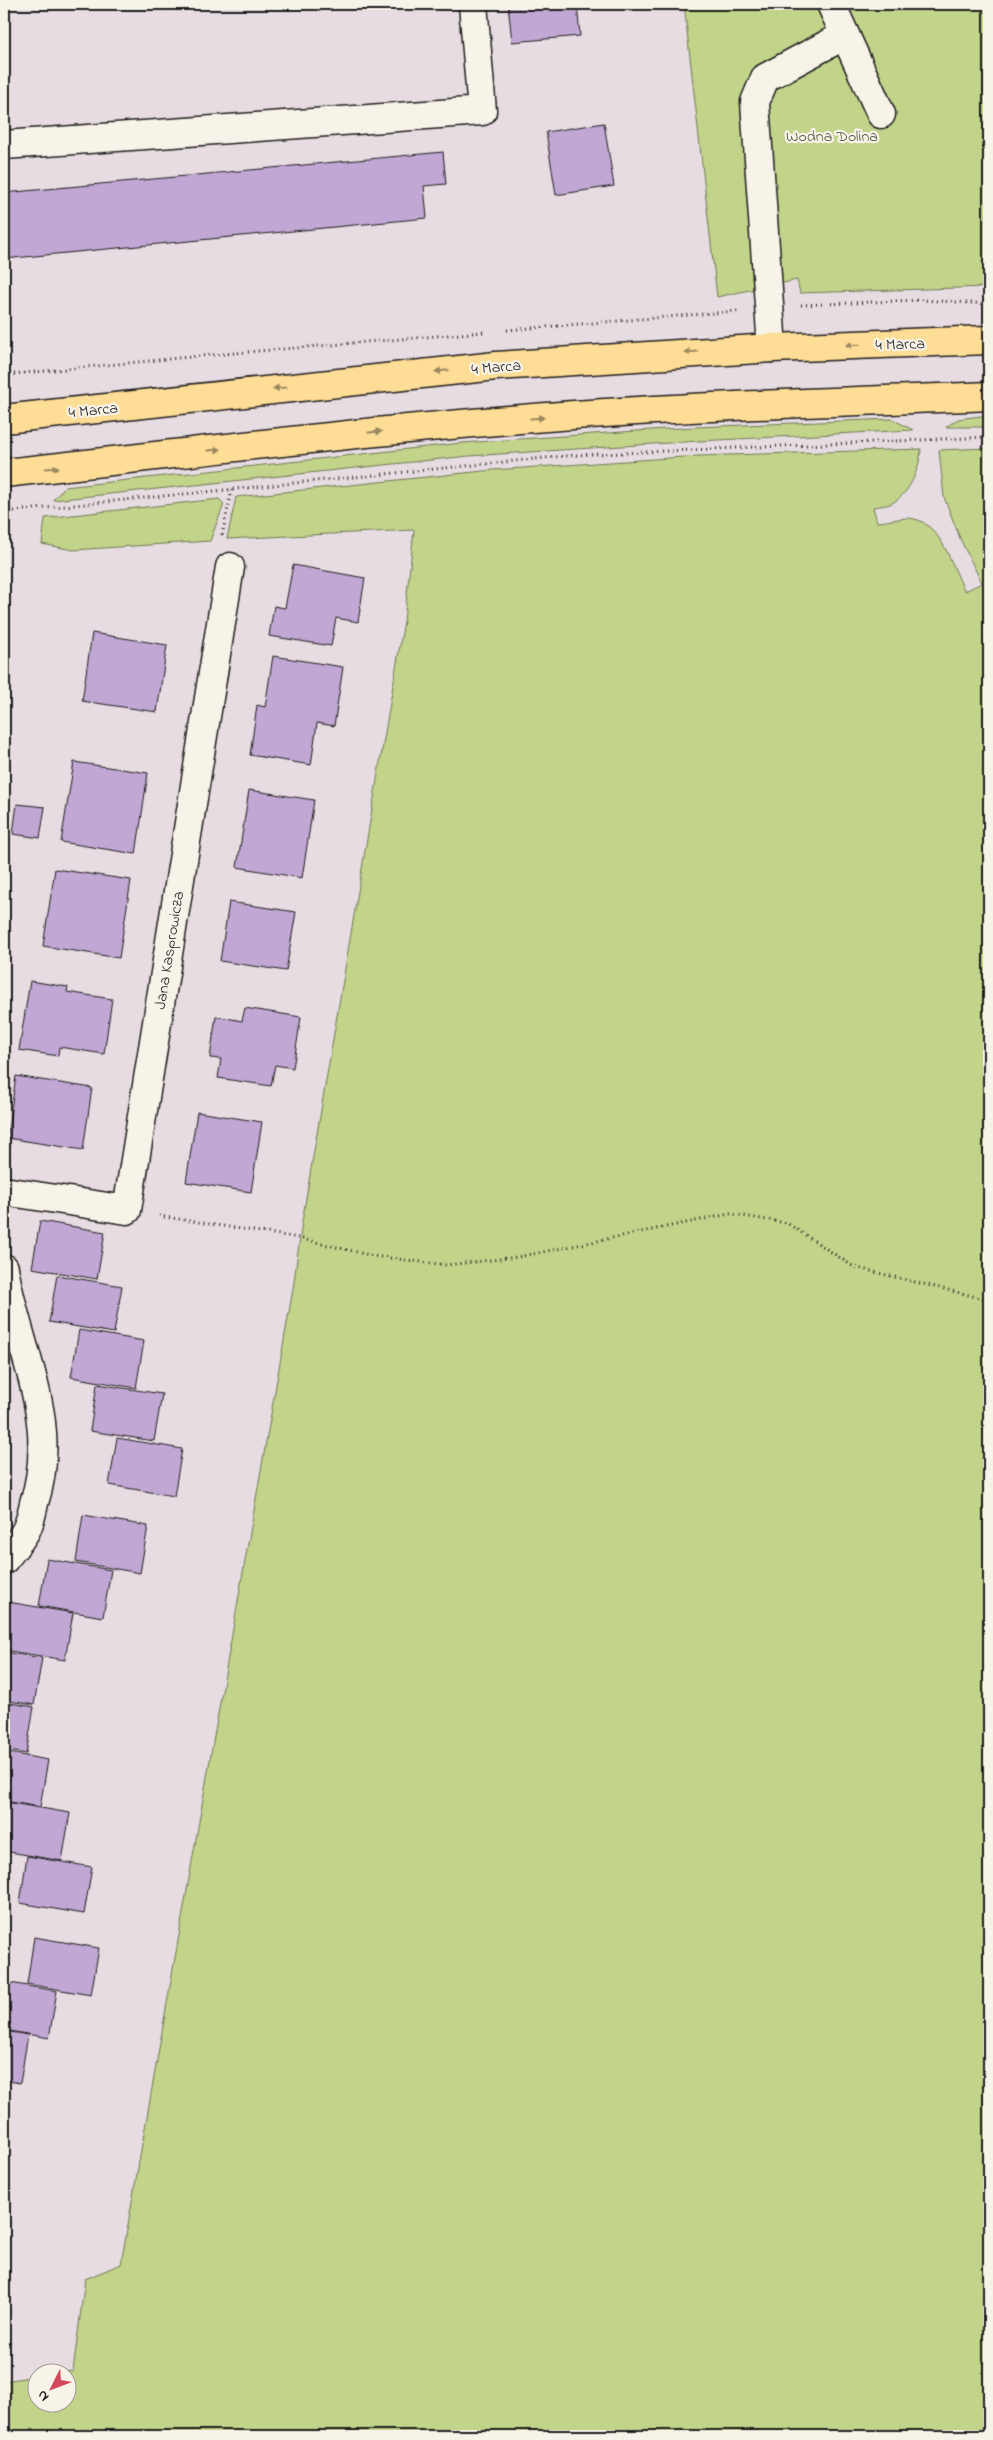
<svg xmlns="http://www.w3.org/2000/svg" width="993" height="2440" viewBox="0 0 993 2440" font-family="'Indie Flower',sans-serif">
<style>
.green{fill:#c1d48a;stroke:#6e7853}
.building{fill:#c1a7d4;stroke:#1c1c1c}
.lines{fill:none;stroke-linecap:round;stroke-linejoin:round}
.minor-casing{stroke:#1c1c1c;stroke-width:31}
.major-casing{stroke:#1c1c1c;stroke-width:31}
.path{stroke:#1c1c1c;stroke-width:3;stroke-dasharray:1 4;stroke-linecap:butt}
.minor{stroke:#f7f3e8;stroke-width:28}
.major{stroke:#fedd96;stroke-width:28}
.oneway{fill:#98865f}
.labels{text-anchor:middle;stroke-width:4.5;stroke-linejoin:round;paint-order:stroke}
.park-label{font-size:16px;fill:#4e533d;stroke:#f7f3e8}
.street-label{font-size:16px;fill:#1c1c1c;stroke:#f7f3e8}
</style>
<rect width="100%" height="100%" fill="#e7dce2"/>
<filter id="ink" filterUnits="userSpaceOnUse"><feTurbulence type="fractalNoise" baseFrequency=".02" numOctaves="2"/><feDisplacementMap in="SourceGraphic" scale="10" xChannelSelector="R" yChannelSelector="G"/><feConvolveMatrix kernelMatrix="1 2 1 2 8 2 1 2 1" color-interpolation-filters="sRGB"/></filter>
<g filter="url(#ink)">
<g class="green">
<path d="M684,4h305v283l-189,6 -3,-13 -80,17z"/>
<path d="M989,415v12h-43l12,-8z"/>
<path d="M892,419l21,11 -214,11 -230,15 -416,44 12,-13 397,-44 233,-16z"/>
<path d="M989,448v1988h-985v-55l33,-5 1,26h30v-30h-6l11,-1 12,-92 36,-15 172,-975 9,-67 102,-601 10,-91 -187,9 9,-42 257,-27 205,-14 223,-7c-1,18 -11,45 -29,54 -5,3 -14,3 -19,4l4,15c10,0 20,-4 31,-4 33,1 44,50 57,73l17,-8 -21,-42 -17,-44 -5,-47z"/>
<path d="M219,499l5,5 -14,37 -137,9 -31,-6 3,-26z"/>
</g>
<g class="building">
<path d="M508,4h69l3,32 -68,6z"/>
<path d="M604,123l10,63 -58,9 -10,-63z"/>
<path d="M443,152l3,32 -22,2 3,32 -423,41v-66z"/>
<path d="M293,565l72,13 -7,44 -22,-4 -5,28 -62,-10 5,-30 11,2z"/>
<path d="M92,633l75,12 -10,67 -75,-11z"/>
<path d="M273,656l70,11 -9,59 -17,-3 -6,42 -61,-10 7,-50 8,2z"/>
<path d="M74,762l74,11 -12,81 -75,-12z"/>
<path d="M249,790l65,10 -12,78 -65,-11z"/>
<path d="M17,804l28,3 -5,31 -27,-4z"/>
<path d="M55,869l76,11 -12,78 -76,-12z"/>
<path d="M229,902l67,10 -10,59 -66,-10z"/>
<path d="M30,981l38,6 -1,5 45,7 -8,55 -45,-7 -1,9 -39,-6z"/>
<path d="M245,1008l56,9 -8,51 -18,-3 -4,21 -53,-8 3,-19 -11,-1 6,-42 26,5z"/>
<path d="M16,1076l76,12 -9,62 -76,-12z"/>
<path d="M197,1112l65,10 -11,70 -65,-10z"/>
<path d="M40,1221l65,11 -8,47 -65,-11z"/>
<path d="M57,1275l65,11 -8,47 -65,-11z"/>
<path d="M79,1330l65,11 -8,47 -65,-11z"/>
<path d="M97,1384l65,10 -8,47 -64,-10z"/>
<path d="M117,1438l65,11 -8,47 -65,-11z"/>
<path d="M83,1515l65,11 -8,47 -64,-11z"/>
<path d="M47,1559l64,11 -8,47 -64,-11z"/>
<path d="M8,1602l65,11 -8,47 -61,-10v-22z"/>
<path d="M4,1652l38,6 -8,47 -30,-5z"/>
<path d="M4,1702l30,5 -8,47 -22,-4z"/>
<path d="M4,1752l44,8 -8,47 -36,-6z"/>
<path d="M6,1802l64,11 -8,48 -58,-10z"/>
<path d="M27,1856l65,11 -8,47 -64,-11z"/>
<path d="M34,1937l65,11 -8,47 -64,-11z"/>
<path d="M4,1982l53,9 -8,47 -45,-8z"/>
<path d="M4,2031l24,4 -8,48 -16,-3z"/>
</g>
<g class="lines">
<g class="minor-casing">
<g id="minor">
<path d="M831,4l50,110"/>
<path d="M4,145l478,-34 -9,-107"/>
<path d="M772,348l-17,-246 10,-24 80,-43"/>
<path d="M4,1191l123,19 103,-643"/>
<path d="M4,1268c13,81 57,151 30,235 -2,9 -4,21 -9,29 -6,10 -14,19 -21,28"/>
</g>
</g>
<g class="major-casing">
<g id="major">
<path d="M4,419l492,-53 276,-18 217,-8"/>
<path d="M4,473c210,-23 421,-50 633,-62 117,-7 235,-10 352,-15"/>
</g>
</g>
<g class="path">
<path d="M801,305l120,-5 68,4"/>
<path d="M507,330l231,-19"/>
<path d="M4,375l196,-19 284,-24"/>
<path d="M4,512l571,-57 414,-18"/>
<path d="M222,535l10,-45"/>
<path d="M159,1216l140,22 74,18 73,9 72,-8 212,-43 57,9 67,44 135,33"/>
</g>
<use href="#minor" class="minor"/>
<use href="#major" class="major"/>
</g>
<defs><path id="oneway-solid" d="M-6-.8H1V-3.2L6.5 0L1 3.2V.8H-6Z" transform="scale(1.25)"/></defs>
<g class="oneway">
<use href="#oneway-solid" transform="translate(853 345) rotate(178)"/>
<use href="#oneway-solid" transform="translate(691 352) rotate(177)"/>
<use href="#oneway-solid" transform="translate(442 371) rotate(175)"/>
<use href="#oneway-solid" transform="translate(280 388) rotate(174)"/>
<use href="#oneway-solid" transform="translate(537 418) rotate(-4)"/>
<use href="#oneway-solid" transform="translate(375 432) rotate(-6)"/>
<use href="#oneway-solid" transform="translate(214 450) rotate(-6)"/>
<use href="#oneway-solid" transform="translate(52 468) rotate(-6)"/>
</g>
</g>
<g class="labels">
<g class="park-label">
<text x="832" y="141">Wodna Dolina</text>
</g>
<g class="street-label">
<text transform="translate(900 343) rotate(-2)" y="6">4 Marca</text>
<text transform="translate(496 366) rotate(-5)" y="6">4 Marca</text>
<text transform="translate(93 409) rotate(-6)" y="6">4 Marca</text>
<text transform="translate(168 950) rotate(-81)" y="6">Jana Kasprowicza</text>
</g>
</g>
<rect width="993" height="2440" fill="none" stroke="#f7f3e8" stroke-width="20"/>
<rect x="10" y="10" width="973" height="2420" fill="none" stroke="#1c1c1c" stroke-width="2" filter="url(#ink)"/>
<g transform="translate(52 2388) rotate(228)"><circle r="24" fill="#f7f3e8" stroke="#9f9d96"/>
<path d="M0-4L9 19L0 12L-9 19Z" fill="#d1495b"/>
<text y="-8" font-size="14" font-weight="bold" text-anchor="middle" fill="#1c1c1c">N</text>
</g>
</svg>
